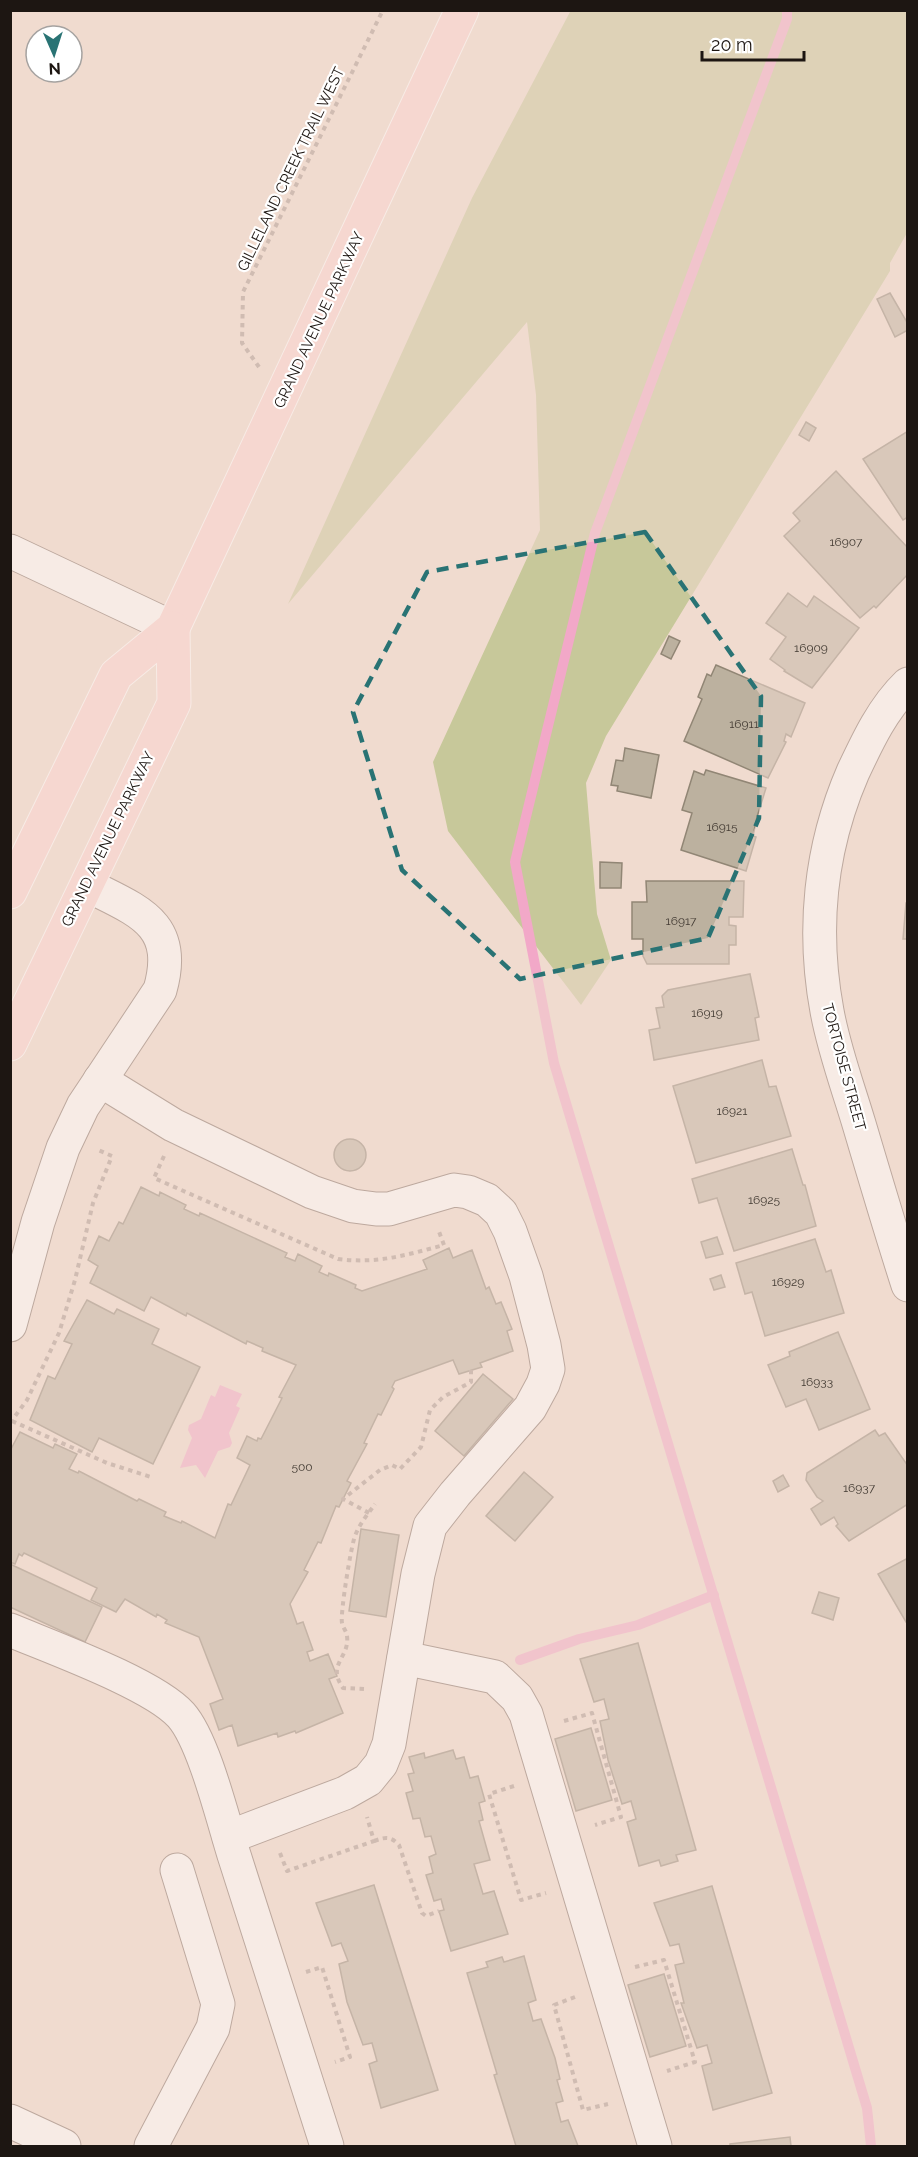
<svg xmlns="http://www.w3.org/2000/svg" width="918" height="2157" viewBox="0 0 918 2157" font-family="Raleway,sans-serif">
<style>
.green{fill:#c7c89a}
.water{fill:#f2a8c8}
.lines{fill:none;stroke-linecap:round;stroke-linejoin:round}
.stream{stroke:#f2a8c8;stroke-width:10}
.building{fill:#bcb19f;stroke:#918675;stroke-width:1.5}
.minor-casing{stroke:#7f6d63;stroke-width:35}
.major-casing{stroke:#fff;stroke-width:35}
.path{stroke:#a8988f;stroke-width:4;stroke-dasharray:4.5 4.5;stroke-linecap:butt}
.minor{stroke:#fff;stroke-width:33}
.major{stroke:#fdd2d0;stroke-width:33}
.marked{fill:none;stroke:#297374;stroke-width:4.5;stroke-dasharray:12 8;stroke-linejoin:round}
.labels{text-anchor:middle;stroke-width:4.5;stroke-linejoin:round;paint-order:stroke}
.number-label{font-size:12px;fill:#453d35}
.street-label{font-size:15px;fill:#1d1612;stroke:#fff}
</style>
<rect width="100%" height="100%" fill="#f0dbcf"/>
<path class="green" d="M571,10l337,1 -1,222 -17,30v8l-284,465 -20,47 11,131 14,46 -30,45 -133,-174 -15,-69 107,-232 -4,-135 -9,-73 -239,282 184,-406z"/>
<path class="water" d="M220,1385l22,9 -6,12 4,2 -11,25 3,10 -2,4 -12,4 -13,27 -9,-13 -16,3 12,-30 -4,-8 1,-5 12,-6 10,-24 4,2z"/>
<g class="lines">
<g class="stream">
<path d="M787,10v9l-192,514 -80,329 39,201 313,1045 4,38"/>
<path d="M520,1660l59,-21 59,-14 76,-30"/>
</g>
</g>
<g class="building">
<path d="M890,293l18,31v6l-13,7 -18,-38z"/>
<path d="M806,422l10,6 -7,13 -10,-6z"/>
<path d="M908,431v86l-5,3 -40,-61z"/>
<path d="M836,471l72,77v26l-32,34 -2,-2 -14,12 -76,-82 16,-15 -7,-8z"/>
<path d="M788,593l19,14 7,-11 45,32 -47,60 -28,-17 1,-1 -15,-11 16,-22 -20,-14z"/>
<path d="M669,636l11,5 -9,18 -10,-5z"/>
<path d="M716,665l89,38 -14,34 -5,-3 -2,7 2,1 -18,36 -84,-37 18,-42 -4,-2 9,-23 4,2z"/>
<path d="M625,748l34,7 -8,43 -34,-7 1,-5 -7,-1 5,-25 7,1z"/>
<path d="M706,770l60,18 -9,29 -4,19 3,1 -10,34 -65,-21 11,-37 -10,-3 12,-39 10,4z"/>
<path d="M600,862l22,1 -1,25h-21z"/>
<path d="M646,881h98l-1,36h-14v8l7,1v19h-7v19h-82l-4,-8v-17h-11v-37h15z"/>
<path d="M906,903h2v36h-5z"/>
<path d="M750,974l9,43 -4,1 4,22 -105,20 -5,-30 11,-2 -4,-20 8,-1 -2,-11 6,-6z"/>
<path d="M762,1060l7,27 7,-1 15,50 -95,27 -23,-77z"/>
<circle cx="350" cy="1155" r="16"/>
<path d="M792,1149l11,36h2l11,41 -82,25 -17,-53 -18,5 -7,-24z"/>
<path d="M141,1187l18,9 1,-4 26,13 -2,4 15,7 1,-3 87,40 -2,4 10,4 3,-7 24,12 -3,6 9,4 1,-3 27,12 -1,3 7,3 65,-22 -4,-9 26,-12 4,10 19,-8 14,39 3,-2 7,17 5,-2 11,27 -5,2 6,20 -33,12 2,4 -23,7 -6,-14 -58,21 -3,6 2,2 -13,26 -3,-1 -14,29 3,1 -20,37 4,2 -12,24 -3,-1 -15,37 -3,-1 -14,28 4,2 -18,32 7,20 6,-2 10,28 -6,2 3,9 18,-7 9,22 -8,3 14,34 -47,20 -1,-2 -17,6 -1,-4 -39,13 -6,-21 -13,5 -9,-26 13,-5 -24,-62 -34,-14 2,-3 -10,-6 -1,3 -31,-18 -9,13 -25,-12 6,-12 -73,-35 -2,3 -3,-2 -4,10 -5,-2v-111l10,-19 33,16 2,-4 22,10 -8,15 9,4 1,-2 58,30 2,-2 27,13 -2,4 17,7 1,-2 33,17 13,-34 3,1 19,-40 -13,-7 10,-22 10,5 1,-3 3,1 21,-41 -3,-1 17,-32 -34,-14 1,-3 -16,-7 -1,3 -59,-31 -1,3 -35,-19 -7,14 -54,-28 8,-17 -10,-6 11,-24 10,5 10,-19 4,2z"/>
<path d="M717,1237l6,17 -17,4 -5,-16z"/>
<path d="M815,1239l11,33 5,-2 13,43 -79,23 -13,-44 -7,2 -9,-31z"/>
<path d="M721,1275l4,12 -11,3 -4,-11z"/>
<path d="M87,1300l27,14 3,-5 42,20 -7,15 48,23 -47,97 -54,-26 -7,14 -62,-32 18,-44 7,3 17,-35 -8,-3z"/>
<path d="M838,1332l32,77 -51,21 -13,-31 -20,8 -18,-42 22,-9 -1,-4z"/>
<path d="M483,1374l30,25 -49,57 -29,-25z"/>
<path d="M875,1430l4,6 6,-3 23,33v38l-59,37 -13,-15 2,-2 -4,-7 -13,8 -10,-16 12,-8 -6,-4 -11,-17 1,-7z"/>
<path d="M524,1472l29,25 -38,44 -29,-25z"/>
<path d="M783,1475l6,11 -11,6 -5,-11z"/>
<path d="M361,1529l38,6 -13,82 -37,-6z"/>
<path d="M908,1558v63l-2,1 -28,-48z"/>
<path d="M10,1564l92,43 -17,35 -75,-35z"/>
<path d="M819,1592l20,6 -6,22 -21,-7z"/>
<path d="M638,1643l58,207 -20,5 2,6 -17,5 -2,-6 -20,6 -12,-44 9,-3 -5,-18 -9,3 -14,-44 -8,-39 9,-2 -5,-20 -10,3 -14,-43z"/>
<path d="M591,1728l21,72 -36,11 -21,-72z"/>
<path d="M453,1750l3,9 8,-2 6,21 8,-2 7,25 -6,2 4,17 -4,1 11,39 -16,4 9,30 11,-3 14,43 -57,17 -12,-40 5,-1 -3,-11 -7,2 -8,-26 7,-2 -4,-16 7,-3 -5,-18 -6,1 -5,-19 -7,1 -7,-26 7,-2 -5,-17 6,-1 -5,-16 15,-4 1,5z"/>
<path d="M374,1885l64,205 -57,18 -12,-44 8,-3 -5,-18 -9,2 -16,-43 -8,-38 9,-3 -7,-18 -9,3 -16,-43z"/>
<path d="M712,1886l60,207 -59,17 -11,-44 10,-3 -5,-18 -10,3 -16,-45h3l-9,-38 9,-2 -5,-19 -9,2 -16,-43z"/>
<path d="M524,1956l12,44 -8,3 5,18 8,-2 14,39 5,21 -3,1 6,21 -7,2 5,19 7,-2 10,26h-62l-22,-71 3,-1 -30,-101 21,-6 -2,-5 16,-5 2,5z"/>
<path d="M664,1974l22,72 -36,11 -22,-72z"/>
<path d="M790,2137l1,9h-61v-2z"/>
</g>
<g class="lines">
<g class="minor-casing">
<g id="minor">
<path d="M10,551l163,77"/>
<path d="M908,684c-25,24 -40,56 -55,88 -33,76 -41,158 -26,239 7,39 21,76 32,113 16,54 32,108 49,161"/>
<path d="M100,1080l73,45 139,67 41,14 23,3h13l65,-19 14,2 19,8 14,13 9,18 16,45 18,69 4,24 -5,15 -13,24 -75,86 -25,32 -12,48 -29,170 -8,20 -13,16 -23,13 -116,44"/>
<path d="M10,1325l28,-103 25,-74 20,-42 77,-116c19,-67 -22,-79 -73,-105"/>
<path d="M10,1630c43,18 143,54 171,85 23,26 42,105 53,140 31,98 62,195 93,291"/>
<path d="M404,1658l91,19 22,21 9,16 129,432"/>
<path d="M10,2121l54,25"/>
<path d="M151,2146l62,-118 5,-24 -41,-134"/>
</g>
</g>
<g class="major-casing">
<g id="major">
<path d="M10,892l106,-217 57,-47 289,-618"/>
<path d="M10,1044l164,-341 -1,-75"/>
</g>
</g>
<g class="path">
<path d="M259,367l-17,-24 1,-51 140,-282"/>
<path d="M164,1156l-10,22 184,81c40,5 68,-4 106,-14l-6,-16"/>
<path d="M12,1421l95,42 44,14"/>
<path d="M10,1423l17,-23 32,-67 16,-53 18,-77 19,-47 -14,-6"/>
<path d="M369,1513l-26,-14 37,-29 12,-5 8,4 21,-22 9,-37 13,-13 28,-15v-12"/>
<path d="M364,1689l-21,-1c-17,-24 7,-30 4,-52 0,-4 -4,-8 -5,-13 -2,-9 9,-77 13,-87 5,-13 13,-22 20,-32"/>
<path d="M564,1721l28,-8 29,104 -26,8"/>
<path d="M514,1786l-25,8 32,106 25,-7"/>
<path d="M374,1841c11,-4 17,-5 25,4l23,68 4,3 13,-5"/>
<path d="M280,1853l7,18 87,-30 -7,-24"/>
<path d="M635,1967l29,-7 31,102 -28,9"/>
<path d="M306,1972l16,-5 28,90 -15,5"/>
<path d="M575,1997l-21,8 29,105 25,-6"/>
</g>
<use href="#minor" class="minor"/>
<use href="#major" class="major"/>
</g>
<path d="M0 0H918V2157H0ZM645,532l116,164 -2,122 -51,120 -188,41 -118,-109 -49,-158 74,-140z" fill="#f0dbcf" fill-opacity=".55" fill-rule="evenodd"/>
<path class="marked" d="M645,532l116,164 -2,122 -51,120 -188,41 -118,-109 -49,-158 74,-140z"/>
<g class="labels">
<g class="number-label">
<text x="846" y="546">16907</text>
<text x="811" y="652">16909</text>
<text x="744" y="728">16911</text>
<text x="722" y="831">16915</text>
<text x="681" y="925">16917</text>
<text x="707" y="1017">16919</text>
<text x="732" y="1115">16921</text>
<text x="764" y="1204">16925</text>
<text x="788" y="1286">16929</text>
<text x="817" y="1386">16933</text>
<text x="302" y="1471">500</text>
<text x="859" y="1492">16937</text>
</g>
<g class="street-label">
<text transform="translate(291 169) rotate(-64)" y="5">GILLELAND CREEK TRAIL WEST</text>
<text transform="translate(319 320) rotate(-65)" y="5">GRAND AVENUE PARKWAY</text>
<text transform="translate(108 839) rotate(-64)" y="5">GRAND AVENUE PARKWAY</text>
<text transform="translate(844 1067) rotate(75)" y="5">TORTOISE STREET</text>
</g>
</g>
<rect width="918" height="2157" fill="none" stroke="#1d1612" stroke-width="24"/>
<g transform="translate(54 54) rotate(177)"><circle r="28" fill="#ffffff" stroke="#a5a2a0" stroke-width="1.5"/>
<path d="M0-4.5L10 22L0 15L-10 22Z" fill="#297374"/>
<text y="-9" font-size="16" font-weight="bold" text-anchor="middle" fill="#1d1612">N</text>
</g>
<path d="M702 51v9h102v-9" fill="none" stroke="#1d1612" stroke-width="3"/>
<text x="711" y="51" font-size="18" fill="#1d1612" stroke="#ffffff" stroke-width="4.5" paint-order="stroke">20 m</text>
</svg>
